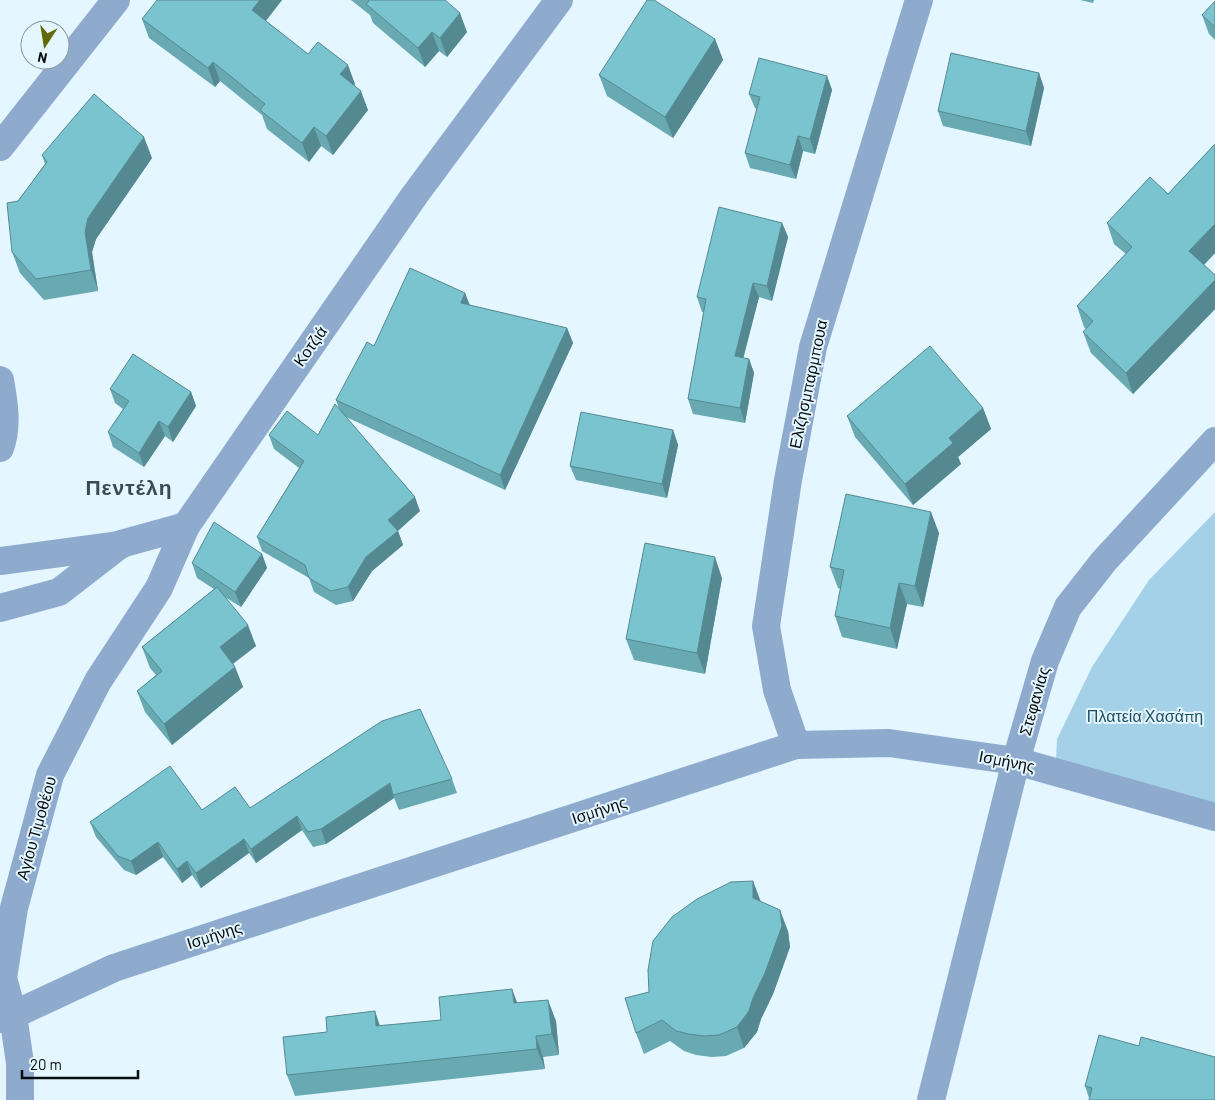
<svg xmlns="http://www.w3.org/2000/svg" width="1215" height="1100" viewBox="0 0 1215 1100" font-family="Barlow,sans-serif">
<style>
.green{fill:#a4d1e8}
.lines{fill:none;stroke-linecap:round;stroke-linejoin:round}
.minor{stroke:#8eabce;stroke-width:28}
.wall{fill:#69a9b2}
.shaded-wall{fill:#558991}
.building{fill:#7ac4cf;stroke:#558991}
.labels{text-anchor:middle;stroke-width:4;stroke-linejoin:round;paint-order:stroke}
.street-label{font-size:16px;fill:#070c0f;stroke:#e4f6ff}
.park-label{font-size:16px;fill:#1e4e64;stroke:#e4f6ff}
.district-label{font-size:21px;font-weight:bold;letter-spacing:1px;fill:#3c4a51;stroke:#e4f6ff}
</style>
<rect width="100%" height="100%" fill="#e4f6ff"/>
<path class="green" d="M1215,512v300l-159,-52 1,-21 35,-72 57,-87z"/>
<g class="lines">
<g class="minor">
<path d="M0,147l116,-147"/>
<path d="M0,380c4,22 8,47 0,68"/>
<path d="M0,561l120,-16"/>
<path d="M0,608l59,-16 62,-48 65,-18"/>
<path d="M796,745l-19,-55 -11,-64 22,-146 25,-133 106,-347"/>
<path d="M0,1019l13,-4 101,-47 682,-223 93,-2 127,18 199,56"/>
<path d="M20,1100v-37l-7,-48 -10,-37 11,-70 36,-133 48,-94 61,-93 27,-62 228,-330 145,-196"/>
<path d="M931,1100l85,-339 29,-100 23,-54 36,-46 111,-120"/>
</g>
</g>
<g class="wall">
<path d="M282,0l-16,21 42,33 47,30 -1,1 14,25 -35,45 -12,-9 -12,16 -42,-33 -5,-14 -42,-34 -5,6 -66,-49 -7,-19z"/>
<path d="M351,0h94l22,32 -20,25 -8,-6 -14,16 -52,-44 -3,-8z"/>
<path d="M1080,0h14l-1,3z"/>
<path d="M1215,1v39l-6,-6 -7,-19z"/>
<path d="M715,39l8,21 -50,78 -66,-42 -8,-21z"/>
<path d="M1039,73l5,15 -13,58 -88,-20 -5,-15z"/>
<path d="M827,76l5,14 -17,64 -12,-3 -7,28 -46,-11 -5,-15 12,-44 -2,-1 -6,-14z"/>
<path d="M1215,144v109l-11,12 11,10v34l-82,85 -42,-41 -8,-21 3,-3 -2,-2 -7,-21 49,-52 -12,-10 -7,-21 61,-29z"/>
<path d="M42,155l110,3 -56,81 -4,13 6,39 -54,9 -24,-27 -8,-21 6,-51 27,-37z"/>
<path d="M782,223l6,14 -16,64 -13,-4 -16,61 6,1 5,14 -9,50 -52,-9 -5,-15 16,-87h-2l-5,-15z"/>
<path d="M465,293l4,12 98,23 6,15 -68,147 -159,-73 74,94 -22,20 5,14 -31,26 -19,30 -17,4 -22,-13 -5,-14 -47,-27 -5,-14 42,-69 -25,-19 -5,-14h49l21,-26 -3,-9 38,-54z"/>
<path d="M110,389l81,3 5,14 -23,36 -8,-6 -21,31 -31,-20 -5,-15 15,-23 -8,-6z"/>
<path d="M983,408l8,21 -33,28 3,7 -48,41 -58,-68 -8,-21z"/>
<path d="M673,430l5,15 -11,53 -91,-18 -6,-14z"/>
<path d="M939,533l-16,74 -16,-3 -10,45 -55,-12 -7,-21 6,-27 -3,-1 -8,-21z"/>
<path d="M262,554l5,14 -26,39 -16,-10 31,49 -23,18 2,3 8,20 -71,58 -27,-33 -8,-21 19,-16 -6,-7 -8,-21 72,-58 -17,-11 -5,-15z"/>
<path d="M722,578l-17,96 -71,-14 -8,-21z"/>
<path d="M452,779l5,14 -58,17 -5,-12 -68,46 -13,3 -11,-17 -46,33 -7,-10 -48,35 -9,-13 -10,8 -19,-26 -27,18 -12,-5 -28,-33 -6,-15 112,-12 48,-2z"/>
<path d="M761,901l27,30 2,16 -17,47 -12,25 -4,13 -13,16 -18,8 -14,1 -16,-2 -12,-4 -14,-10 -26,13 -8,-21 13,-41z"/>
<path d="M517,1003l39,18 3,34 -16,2 2,12 -250,27 -8,-21 40,-43 114,-12z"/>
<path d="M1139,1046l-50,52 -4,-12z"/>
</g>
<g class="shaded-wall">
<path d="M260,0h22l-23,29 -7,-19z"/>
<path d="M460,13l7,19 -20,25 -7,-19z"/>
<path d="M432,32l7,19 -14,16 -7,-19z"/>
<path d="M715,39l8,21 -50,78 -8,-21z"/>
<path d="M213,62l7,19 -5,6 -7,-19z"/>
<path d="M348,65l7,19 -8,9 -7,-19z"/>
<path d="M1039,73l5,15 -13,58 -5,-15z"/>
<path d="M827,76l5,14 -17,64 -5,-15z"/>
<path d="M361,91l7,19 -35,45 -7,-19z"/>
<path d="M314,127l7,19 -12,16 -7,-19z"/>
<path d="M798,136l5,15 -7,28 -6,-14z"/>
<path d="M144,137l8,21 -56,81 -4,13 6,39 -7,-21 -6,-38 3,-14z"/>
<path d="M782,223l6,14 -16,64 -5,-15z"/>
<path d="M1215,224v29l-18,19 -8,-21z"/>
<path d="M1215,280v29l-82,85 -7,-21z"/>
<path d="M753,283l6,14 -19,74 -5,-15z"/>
<path d="M465,293l6,15 -10,-5z"/>
<path d="M567,328l6,15 -68,147 -5,-15z"/>
<path d="M749,359l5,14 -9,50 -5,-15z"/>
<path d="M191,392l5,14 -23,36 -5,-15z"/>
<path d="M983,408l8,21 -33,28 3,7 -48,41 -8,-21 44,-46z"/>
<path d="M159,421l6,15 -21,31 -5,-14z"/>
<path d="M673,430l5,15 -11,53 -5,-14z"/>
<path d="M415,497l5,14 -26,23 -6,-14z"/>
<path d="M931,512l8,21 -16,74 -8,-21z"/>
<path d="M398,531l5,14 -31,26 -19,30 -5,-14 18,-30z"/>
<path d="M262,554l5,14 -26,39 -6,-15z"/>
<path d="M715,557l7,21 -17,96 -8,-21z"/>
<path d="M899,583l8,21 -10,45 -7,-21z"/>
<path d="M248,625l8,21 -29,22 -7,-21z"/>
<path d="M235,667l8,20 -71,58 -8,-21z"/>
<path d="M390,783l4,15 -68,46 -5,-15z"/>
<path d="M297,816l5,14 -46,33 -5,-14z"/>
<path d="M244,839l5,14 -48,35 -5,-15z"/>
<path d="M158,842l5,15 -27,18 -5,-14z"/>
<path d="M187,861l5,14 -10,8 -5,-14z"/>
<path d="M753,881l8,21 -8,-4z"/>
<path d="M780,910l8,21 2,16 -17,47 -12,25 -4,13 -13,16 -7,-21z"/>
<path d="M512,989l8,21 -6,-7z"/>
<path d="M548,1000l8,21 3,34 -7,-21z"/>
<path d="M375,1011l7,21 -6,-6z"/>
<path d="M536,1036l7,21 2,12 -8,-20z"/>
</g>
<g class="building">
<path d="M157,0h103l-8,10 56,44 10,-12 30,23 -8,9 21,17 -35,45 -12,-9 -12,16 -42,-33 5,-6 -52,-42 -5,6 -66,-49z"/>
<path d="M368,0h77l15,13 -20,25 -8,-6 -14,16 -52,-44 3,-3z"/>
<path d="M647,0h7l61,39 -50,78 -66,-42z"/>
<path d="M1215,1v26l-13,-12z"/>
<path d="M951,53l88,20 -13,58 -88,-20z"/>
<path d="M759,58l68,18 -17,63 -12,-3 -8,29 -45,-12 15,-56 -11,-3z"/>
<path d="M94,94l50,43 -56,81 -3,14 6,38 -55,9 -24,-27 -5,-49 11,-2 29,-39 -5,-7z"/>
<path d="M1215,144v80l-26,27 26,24v5l-89,93 -43,-41 10,-11 -16,-15 55,-59 -25,-24 43,-46 18,17z"/>
<path d="M719,207l63,16 -15,63 -14,-3 -18,73 14,3 -9,49 -52,-9 18,-100 -9,-2z"/>
<path d="M410,268l55,25 -4,10 106,25 -67,147 -164,-75 31,-58 7,4z"/>
<path d="M930,346l53,62 -34,30 4,5 -48,41 -58,-68z"/>
<path d="M133,354l58,38 -23,35 -9,-6 -20,32 -31,-21 21,-31 -19,-12z"/>
<path d="M335,404l80,93 -27,23 10,11 -32,26 -18,30 -17,4 -22,-13 -4,-13 -48,-28 47,-76 -35,-26 18,-24 31,24z"/>
<path d="M581,412l92,18 -11,54 -92,-18z"/>
<path d="M846,494l85,18 -16,74 -16,-3 -9,45 -55,-12 9,-46 -14,-3z"/>
<path d="M214,522l48,32 -27,38 -43,-29z"/>
<path d="M645,543l70,14 -18,96 -71,-14z"/>
<path d="M217,587l31,38 -28,22 15,20 -71,57 -27,-33 25,-20 -20,-24z"/>
<path d="M420,709l32,70 -59,16 -3,-12 -69,46 -13,3 -11,-16 -46,33 -7,-10 -48,34 -9,-12 -10,8 -19,-27 -27,19 -13,-5 -28,-34 80,-56 32,44 33,-23 15,21 132,-87z"/>
<path d="M753,881v17l27,12 2,16 -17,47 -12,25 -4,13 -12,16 -18,8 -15,1 -15,-2 -13,-3 -14,-11 -26,13 -11,-35 24,-6 -1,-22 5,-29 19,-24 25,-18 34,-17z"/>
<path d="M512,989l2,14 34,-3 4,34 -16,2 1,13 -250,26 -4,-38 44,-5 -1,-15 49,-6 1,15 65,-6 -2,-23z"/>
<path d="M1099,1035l40,11 2,-9 74,20v43h-126l3,-12 -7,-2z"/>
</g>
<g class="labels">
<g class="street-label">
<text transform="translate(310 346) rotate(-55)" y="6">Κοτζιά</text>
<text transform="translate(808 384) rotate(-78)" y="6">Ελιζησμπαρμπουα</text>
<text transform="translate(1034 701) rotate(-74)" y="6">Στεφανίας</text>
<text transform="translate(1007 761) rotate(11)" y="6">Ισμήνης</text>
<text transform="translate(599 810) rotate(-18)" y="6">Ισμήνης</text>
<text transform="translate(36 828) rotate(-74)" y="6">Αγίου Τιμοθέου</text>
<text transform="translate(214 935) rotate(-18)" y="6">Ισμήνης</text>
</g>
<g class="park-label">
<text x="1145" y="722">Πλατεία Χασάπη</text>
</g>
<g class="district-label">
<text x="129" y="495">Πεντέλη</text>
</g>
</g>
<g transform="translate(45 45) rotate(192)"><circle r="24" fill="#e4f6ff" stroke="#8c989f"/>
<path d="M0-4L9 19L0 12L-9 19Z" fill="#61690b"/>
<text y="-8" font-size="14" font-weight="bold" text-anchor="middle" fill="#070c0f">N</text>
</g>
<path d="M22 1070v8h116v-8" fill="none" stroke="#070c0f" stroke-width="2.5"/>
<text x="30" y="1070" font-size="15" fill="#070c0f" stroke="#e4f6ff" stroke-width="4" paint-order="stroke">20 m</text>
</svg>
